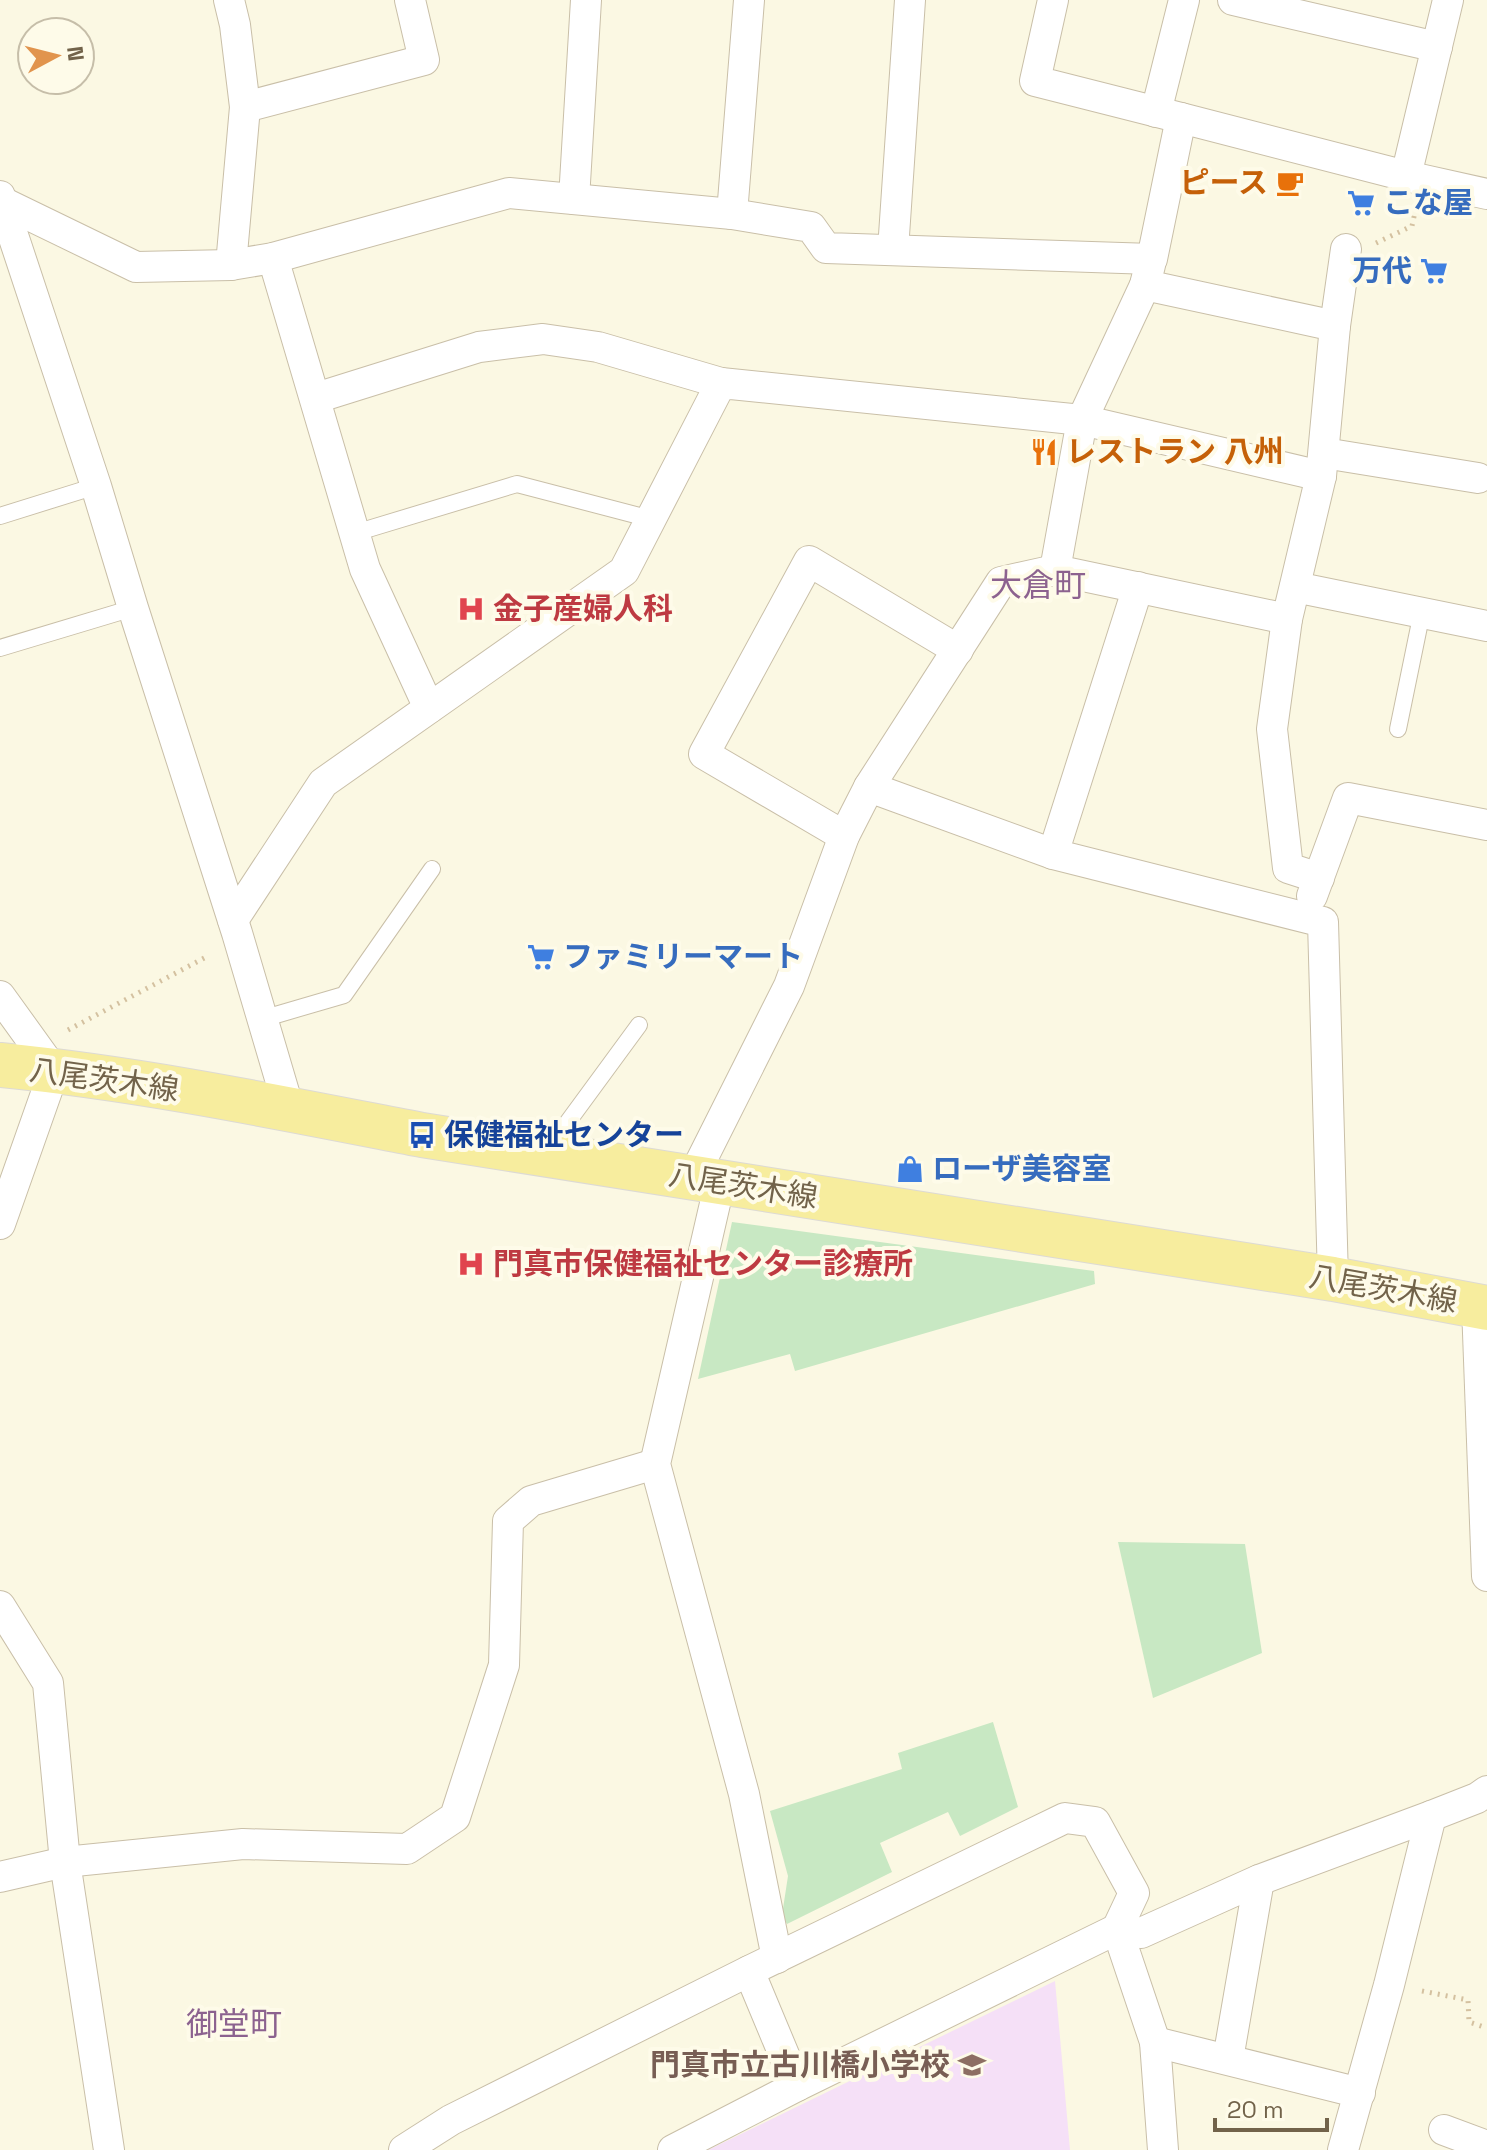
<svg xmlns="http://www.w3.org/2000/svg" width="1487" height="2150" viewBox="0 0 1487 2150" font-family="'Space Grotesk','Noto Sans JP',sans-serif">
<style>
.education{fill:#f5e0f7}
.green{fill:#c8e8c3}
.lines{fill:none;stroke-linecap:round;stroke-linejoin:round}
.service-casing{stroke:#c9bfa8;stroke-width:18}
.minor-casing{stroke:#c9bfa8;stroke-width:32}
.primary-casing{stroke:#dddad4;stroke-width:46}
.path{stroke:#d4c1a0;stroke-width:5;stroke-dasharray:2 6;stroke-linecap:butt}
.service{stroke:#fff;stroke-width:16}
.minor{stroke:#fff;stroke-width:30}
.primary{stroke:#f7ed9e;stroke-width:44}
.labels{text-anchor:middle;stroke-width:8;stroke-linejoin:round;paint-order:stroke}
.food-label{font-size:30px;font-weight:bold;fill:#c56008;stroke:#fefbe9;text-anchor:end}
.shop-label{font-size:30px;font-weight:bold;fill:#366cbe;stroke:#fefbe9;text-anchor:start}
.health-label{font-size:30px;font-weight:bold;fill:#be3a42;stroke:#fefbe9;text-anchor:start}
.street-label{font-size:30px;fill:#72634a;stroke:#fefbe9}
.transit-label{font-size:30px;font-weight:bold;fill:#164399;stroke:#fefbe9;text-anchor:start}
.education-label{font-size:30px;font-weight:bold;fill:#785e54;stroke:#fefbe9;text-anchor:end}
.neighbourhood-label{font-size:32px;fill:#8c628f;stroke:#fefbe9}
</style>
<rect width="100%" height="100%" fill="#fbf8e3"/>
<path class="education" d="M1055,1981l15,169h-362z"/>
<g class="green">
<path d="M732,1222l362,49 1,13 -300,87 -5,-17 -92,25z"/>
<path d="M1118,1542l127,2 17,109 -109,45z"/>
<path d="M993,1722l25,85 -58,29 -12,-24 -68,31 12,29 -105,52 -5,-9 6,-39 -18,-65 132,-42 -4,-16z"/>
</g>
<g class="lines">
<g class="service-casing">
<g id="service">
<path d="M0,516l96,-30"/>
<path d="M355,533l162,-49 134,35"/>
<path d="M0,648l133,-40"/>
<path d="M1398,729l24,-117"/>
<path d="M262,1019l82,-24 88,-126"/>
<path d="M548,1149l91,-124"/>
</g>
</g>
<g class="minor-casing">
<g id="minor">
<path d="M229,0l6,25 10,82 -14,158"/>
<path d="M1053,0l-18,81 146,37"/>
<path d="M1233,0l204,47"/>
<path d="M245,107l179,-47 -14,-60"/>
<path d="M1156,112l28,-112"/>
<path d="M1406,176l42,-176"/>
<path d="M0,196l96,290 37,122 104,325 52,176"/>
<path d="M574,199l12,-199"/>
<path d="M0,201l136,66 95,-2 42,-7 236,-65 223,21 79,13 15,21 326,11 29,-141 225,58 81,18"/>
<path d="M732,214l17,-214"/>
<path d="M893,250l17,-250"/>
<path d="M273,258l92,311 64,139"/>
<path d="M1335,326l11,-77"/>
<path d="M316,398l163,-51 64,-8 55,8 123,36"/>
<path d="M1324,453l154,25"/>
<path d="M1055,570l27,-150 63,-135 5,-20"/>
<path d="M1295,587l192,39"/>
<path d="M1287,619l-15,110 16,139 31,10"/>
<path d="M869,787l184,67 270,68 10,357"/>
<path d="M844,836l-140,-82 105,-193 149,89"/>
<path d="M1053,854l85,-267"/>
<path d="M1312,896l36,-98 139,27"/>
<path d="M233,920l90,-137 301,-212 97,-188 361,37 239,56"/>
<path d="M0,996l54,75 -54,153"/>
<path d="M692,1179l97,-193 55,-150 25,-49 132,-205 54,-12 232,49 34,-143 14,-150 -190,-41"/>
<path d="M720,1182l-65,282 89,330 33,164"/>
<path d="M1477,1306l10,270"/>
<path d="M0,1606l48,77 17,179 44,288"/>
<path d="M0,1877l65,-15 178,-18 164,5 48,-32 49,-152 4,-144 23,-20 124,-37"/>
<path d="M749,1971l48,115"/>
<path d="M1155,2042l205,51"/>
<path d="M1228,2059l31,-179"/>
<path d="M1444,2130l43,16"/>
<path d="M404,2150l47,-30 298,-149 316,-153 30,4 39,71 -17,36 38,113 8,108"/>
<path d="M673,2150l124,-64 320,-157 24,4 118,-53 172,-64 46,-18 10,-7"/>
<path d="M1343,2150l46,-165 42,-169"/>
</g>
</g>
<g class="primary-casing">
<path id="primary" d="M0,1065c142,14 282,43 422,70l911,144 154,29"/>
</g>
<g class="path">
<path d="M1376,243l36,-17 3,-14"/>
<path d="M68,1030l140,-74"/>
<path d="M1422,1991l46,9 1,22 18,6"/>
</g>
<use href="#service" class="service"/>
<use href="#minor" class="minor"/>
<use href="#primary" class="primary"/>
</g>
<defs>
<g id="cafe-bare" transform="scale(2.16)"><path d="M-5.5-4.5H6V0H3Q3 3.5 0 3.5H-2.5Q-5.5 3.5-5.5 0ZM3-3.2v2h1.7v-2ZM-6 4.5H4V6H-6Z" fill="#e8710a" stroke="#fefbe9" stroke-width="2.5" paint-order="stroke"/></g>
<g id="supermarket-bare" transform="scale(2.16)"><path d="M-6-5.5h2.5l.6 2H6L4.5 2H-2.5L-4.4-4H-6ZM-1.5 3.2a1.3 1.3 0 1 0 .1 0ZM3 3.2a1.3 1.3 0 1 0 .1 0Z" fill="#3f7fe0" stroke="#fefbe9" stroke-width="2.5" paint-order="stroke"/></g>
<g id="restaurant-bare" transform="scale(2.16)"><path d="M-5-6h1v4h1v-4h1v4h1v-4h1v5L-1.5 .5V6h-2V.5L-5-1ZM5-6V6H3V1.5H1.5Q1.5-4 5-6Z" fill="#e8710a" stroke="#fefbe9" stroke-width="2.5" paint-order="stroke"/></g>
<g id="hospital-bare" transform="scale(2.16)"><path d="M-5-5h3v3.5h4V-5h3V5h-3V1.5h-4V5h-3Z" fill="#e0444e" stroke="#fefbe9" stroke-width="2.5" paint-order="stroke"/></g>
<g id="bus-bare" transform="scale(2.16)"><path d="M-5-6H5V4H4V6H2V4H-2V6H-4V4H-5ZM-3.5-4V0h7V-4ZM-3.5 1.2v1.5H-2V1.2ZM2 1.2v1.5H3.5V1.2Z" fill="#1a4fb4" stroke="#fefbe9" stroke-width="2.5" paint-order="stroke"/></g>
<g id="shop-bare" transform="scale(2.16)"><path d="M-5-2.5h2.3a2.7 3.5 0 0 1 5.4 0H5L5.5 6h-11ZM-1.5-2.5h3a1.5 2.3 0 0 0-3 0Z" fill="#3f7fe0" stroke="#fefbe9" stroke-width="2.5" paint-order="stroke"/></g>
<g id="school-bare" transform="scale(2.16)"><path d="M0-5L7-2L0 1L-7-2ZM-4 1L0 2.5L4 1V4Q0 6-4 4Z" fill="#8d6e63" stroke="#fefbe9" stroke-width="2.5" paint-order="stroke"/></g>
</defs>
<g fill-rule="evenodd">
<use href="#cafe-bare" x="1290" y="183"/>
<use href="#supermarket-bare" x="1361" y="203"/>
<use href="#supermarket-bare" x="1434" y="271"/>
<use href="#restaurant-bare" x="1044" y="452"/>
<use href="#hospital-bare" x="471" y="609"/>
<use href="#supermarket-bare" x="541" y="957"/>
<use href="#bus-bare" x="422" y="1135"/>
<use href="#shop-bare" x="910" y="1169"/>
<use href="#hospital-bare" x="471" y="1264"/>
<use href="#school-bare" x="972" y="2065"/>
</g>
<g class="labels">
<g class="food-label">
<text x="1268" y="193">ピース</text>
<text x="1066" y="462" text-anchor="start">レストラン 八州</text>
</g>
<g class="shop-label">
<text x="1383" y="213">こな屋</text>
<text x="1412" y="281" text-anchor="end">万代</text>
<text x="563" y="967">ファミリーマート</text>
<text x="932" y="1179">ローザ美容室</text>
</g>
<g class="health-label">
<text x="493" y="619">金子産婦人科</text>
<text x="493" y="1274">門真市保健福祉センター診療所</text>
</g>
<g class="street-label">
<text transform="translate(104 1080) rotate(8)" y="10">八尾茨木線</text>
<text transform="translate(743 1186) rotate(9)" y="10">八尾茨木線</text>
<text transform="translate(1383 1289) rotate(10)" y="10">八尾茨木線</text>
</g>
<g class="transit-label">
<text x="444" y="1145">保健福祉センター</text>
</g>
<g class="education-label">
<text x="950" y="2075">門真市立古川橋小学校</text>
</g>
<g class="neighbourhood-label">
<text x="1038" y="596">大倉町</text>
<text x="234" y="2035">御堂町</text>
</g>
</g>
<g transform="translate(56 56) rotate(83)"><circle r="38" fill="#fefbe9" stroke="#c6bea9" stroke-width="2"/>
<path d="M0-6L14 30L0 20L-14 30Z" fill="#e1944d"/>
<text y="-12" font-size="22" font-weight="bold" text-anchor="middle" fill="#72634a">N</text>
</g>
<path d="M1215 2118v12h112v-12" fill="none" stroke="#72634a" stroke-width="4"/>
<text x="1227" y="2118" font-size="24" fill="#72634a" stroke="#fefbe9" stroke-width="6" paint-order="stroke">20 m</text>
</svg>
